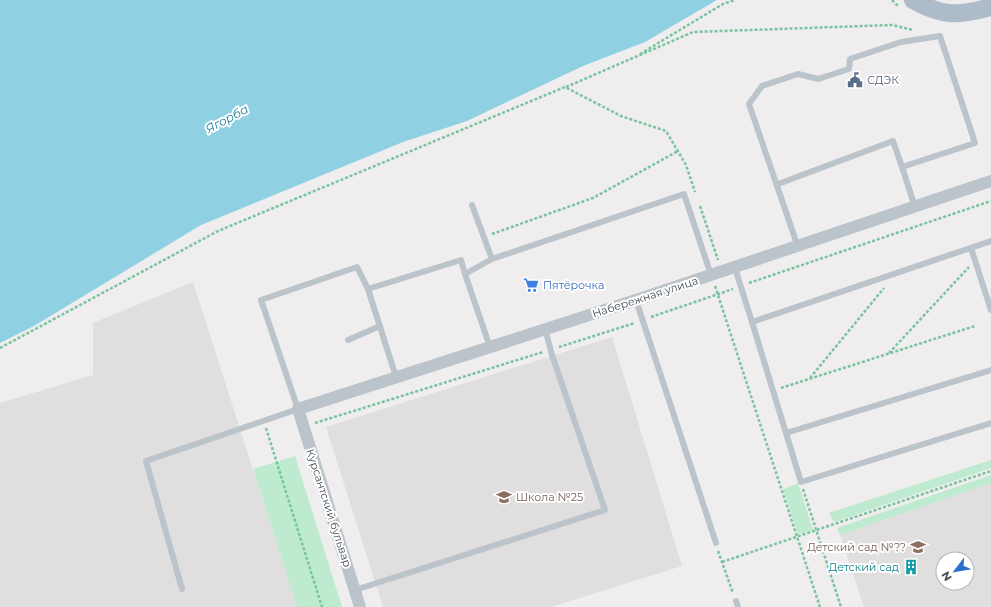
<svg xmlns="http://www.w3.org/2000/svg" width="991" height="607" viewBox="0 0 991 607" font-family="Montserrat,sans-serif">
<style>
.education{fill:#e0dede;fill-rule:evenodd}
.green{fill:#beeacf}
.water{fill:#8fd1e3}
.lines{fill:none;stroke-linecap:round;stroke-linejoin:round}
.path{stroke:#79c4a0;stroke-width:2.5;stroke-dasharray:3 2;stroke-linecap:butt}
.lane{stroke:#bcc4cb;stroke-width:6}
.street{stroke:#bcc4cb;stroke-width:12}
.primary{stroke:#aebcc9;stroke-width:18}
.labels{text-anchor:middle;stroke-width:4;stroke-linejoin:round;paint-order:stroke}
.service-label{font-size:11px;fill:#4e5e75;stroke:#fff;text-anchor:start}
.shop-label{font-size:11px;fill:#366cbe;stroke:#fff;text-anchor:start}
.street-label{font-size:11px;fill:#475058;stroke:#fff}
.education-label{font-size:11px;fill:#785e54;stroke:#fff;text-anchor:start}
.culture-label{font-size:11px;fill:#0d838f;stroke:#fff;text-anchor:end}
.water-label{font-size:12px;font-style:italic;fill:#187d99;stroke:#fff}
</style>
<rect width="100%" height="100%" fill="#efeded"/>
<g class="education">
<path d="M193,282l104,325h-297v-204l93,-28v-52z"/>
<path d="M612,337l70,229 -131,41h-168l-57,-180z"/>
<path d="M991,483v124h-127l-24,-72zM943,559h24v24h-24z"/>
</g>
<g class="green">
<path d="M295,456l47,151h-45l-44,-138z"/>
<path d="M991,460v8l-157,54 -5,-9z"/>
<path d="M991,475v8l-151,52 -3,-7z"/>
<path d="M798,483l15,47 -15,4 -15,-45z"/>
</g>
<path class="water" d="M0,0h717l-72,42 -62,24 -116,55 -64,21 -202,83 -167,101 -34,17z"/>
<g class="lines">
<g class="path">
<path d="M892,0l7,7"/>
<path d="M640,54l83,-50 12,-4"/>
<path d="M566,87l127,-55 199,-7 21,5"/>
<path d="M700,206l18,54"/>
<path d="M492,234l101,-36 85,-47"/>
<path d="M749,283l242,-82"/>
<path d="M715,286l105,321"/>
<path d="M651,317l82,-28"/>
<path d="M559,347l76,-24"/>
<path d="M0,348l218,-117 347,-144 56,29 45,15 20,34 9,27"/>
<path d="M889,353l80,-86"/>
<path d="M810,378l74,-90"/>
<path d="M781,388l194,-62"/>
<path d="M315,423l228,-71"/>
<path d="M266,428l56,179"/>
<path d="M803,489l38,118"/>
<path d="M718,551l15,42"/>
<path d="M722,562l269,-91"/>
</g>
<g class="lane">
<path d="M778,184l115,-43 9,26"/>
<path d="M472,205l20,54"/>
<path d="M798,247l-49,-143 13,-18 36,-12 20,5 31,-10 1,-10 51,-17 39,-6 35,107 -73,24 13,40"/>
<path d="M971,248l20,62"/>
<path d="M735,268l17,54 239,-81"/>
<path d="M636,300l80,243"/>
<path d="M752,322l49,160 190,-59"/>
<path d="M348,340l32,-14"/>
<path d="M490,347l-25,-73 27,-15 192,-65 27,81"/>
<path d="M396,377l-28,-88 93,-29 4,14"/>
<path d="M786,433l205,-63"/>
<path d="M182,589l-36,-128 152,-52 -37,-109 96,-33 11,22"/>
<path d="M355,590l250,-80 -53,-155 -7,-26"/>
<path d="M736,601l2,6"/>
</g>
<path class="street" d="M360,607l-62,-198 338,-109 355,-119"/>
<path class="primary" d="M913,0c31,17 45,16 78,7"/>
</g>
<defs>
<g id="civic-bare" transform="scale(1.2)"><path d="M-.6-6.5H3V-4.5H.6V-3L4-1V1h2V6H-6V1h2V-1L-.6-3ZM-1.2 2.5V6h2.4V2.5Z" fill="#5c6f8a" stroke="#fff" stroke-width="2.5" paint-order="stroke"/></g>
<g id="supermarket-bare" transform="scale(1.2)"><path d="M-6-5.5h2.5l.6 2H6L4.5 2H-2.5L-4.4-4H-6ZM-1.5 3.2a1.3 1.3 0 1 0 .1 0ZM3 3.2a1.3 1.3 0 1 0 .1 0Z" fill="#3f7fe0" stroke="#fff" stroke-width="2.5" paint-order="stroke"/></g>
<g id="school-bare" transform="scale(1.2)"><path d="M0-5L7-2L0 1L-7-2ZM-4 1L0 2.5L4 1V4Q0 6-4 4Z" fill="#8d6e63" stroke="#fff" stroke-width="2.5" paint-order="stroke"/></g>
<g id="building-bare" transform="scale(1.2)"><path d="M-4-6H4V6H1V3H-1V6H-4ZM-2.5-4.3h1.7v1.8h-1.7ZM.8-4.3h1.7v1.8H.8ZM-2.5-1h1.7V.8h-1.7ZM.8-1h1.7V.8H.8Z" fill="#0f9aa8" stroke="#fff" stroke-width="2.5" paint-order="stroke"/></g>
</defs>
<g fill-rule="evenodd">
<use href="#civic-bare" x="855" y="80"/>
<use href="#supermarket-bare" x="531" y="285"/>
<use href="#school-bare" x="504" y="497"/>
<use href="#school-bare" x="918" y="547"/>
<use href="#building-bare" x="911" y="567"/>
</g>
<g class="labels">
<g class="service-label">
<text x="867" y="84">СДЭК</text>
</g>
<g class="shop-label">
<text x="543" y="289">Пятёрочка</text>
</g>
<g class="street-label">
<text transform="translate(645 297) rotate(-18)" y="4">Набережная улица</text>
<text transform="translate(329 508) rotate(72)" y="4">Курсантский бульвар</text>
</g>
<g class="education-label">
<text x="516" y="501">Школа №25</text>
<text x="906" y="551" text-anchor="end">Детский сад №??</text>
</g>
<g class="culture-label">
<text x="899" y="571">Детский сад</text>
</g>
<g class="water-label">
<text transform="translate(227 119) rotate(-28)" y="4">Ягорба</text>
</g>
</g>
<g transform="translate(955 571) rotate(239)"><circle r="19" fill="#ffffff" stroke="#b5b9bc"/>
<path d="M0-3L7 15L0 10L-7 15Z" fill="#296fcd"/>
<text y="-6" font-size="11" font-weight="bold" text-anchor="middle" fill="#475058">N</text>
</g>
</svg>
